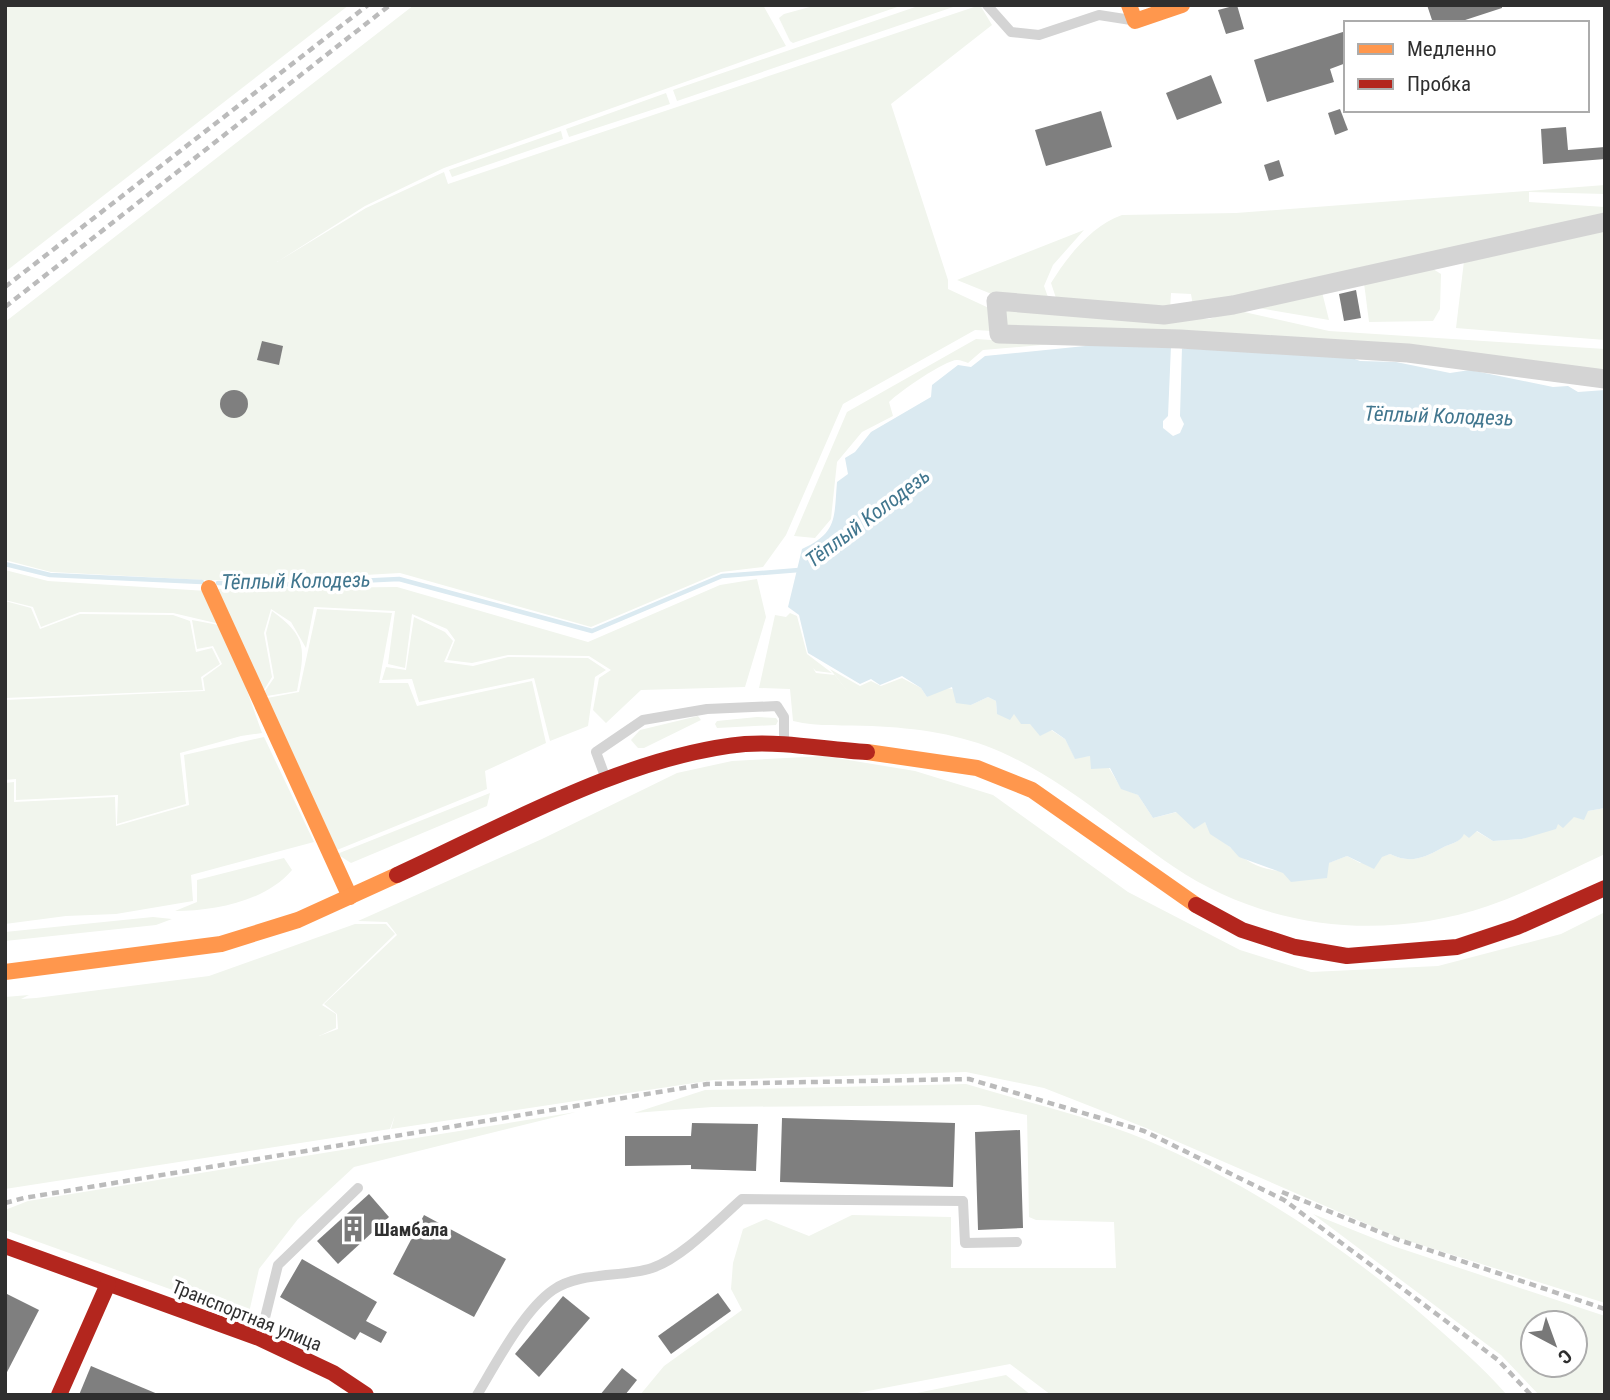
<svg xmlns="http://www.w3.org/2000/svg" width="1610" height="1400" viewBox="0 0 1610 1400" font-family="'Roboto Condensed',sans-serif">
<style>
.green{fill:#f1f5ed;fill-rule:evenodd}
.water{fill:#dbeaf1}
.pier{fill:#fff}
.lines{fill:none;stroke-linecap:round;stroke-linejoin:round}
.stream{stroke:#dbeaf1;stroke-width:4.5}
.building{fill:#7f7f7f}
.lane{stroke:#d4d4d4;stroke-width:10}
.street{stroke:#d4d4d4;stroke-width:19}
.slow{stroke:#ff974d;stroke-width:16}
.jam{stroke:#b3261e;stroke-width:16}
.rail{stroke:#bbb;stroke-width:4.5;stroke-dasharray:7 5;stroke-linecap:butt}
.labels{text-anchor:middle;stroke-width:7;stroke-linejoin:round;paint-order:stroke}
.poi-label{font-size:19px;font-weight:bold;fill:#2f2f2f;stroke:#fff;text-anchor:start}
.street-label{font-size:19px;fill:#2f2f2f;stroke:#fff}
.water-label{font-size:21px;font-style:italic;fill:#41768e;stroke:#fff}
</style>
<rect width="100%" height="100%" fill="#fff"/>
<g class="green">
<path d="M5,5h344l-344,267z"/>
<path d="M414,5h349l23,41 -342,122 -79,38 -88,56 89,-54 78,-36 4,12 532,-179 12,20 -101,79 57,176v9l43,20 2,22 -18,-1 -132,74 -57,131 -23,32 -42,5 -130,55 -191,-54 -123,7h-73l-153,-8 -46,-12v-238z"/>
<path d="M817,5h86l-110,38 -3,-2 -11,-23 5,-4z"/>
<path d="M921,5h38l-282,96 -4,-11z"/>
<path d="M666,93l4,11 -101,33 -3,-8z"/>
<path d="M561,131l2,8 -111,38 -3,-7z"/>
<path d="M1605,185v9l-76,-2v10l76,5v8l-412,91 -2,-12 -20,-1 -1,17 -113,-9 -6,-18c16,-26 41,-58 71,-68l114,-2z"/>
<path d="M1605,228v112l-149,-12 8,-67z"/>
<path d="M1084,230l-31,35 -9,21 5,14 -55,-5 -37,-15z"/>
<path d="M1433,269l8,5 -1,35 -7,12 -64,1 -5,-39z"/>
<path d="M1322,292l7,28 -76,-13z"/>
<path d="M1002,307l207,12 21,-7h14l85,19 276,18v26l-600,-43z"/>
<path d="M976,339l76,5 -69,6 -15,13c-3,-1 -7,-3 -11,-3 -12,0 -58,32 -68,42l4,14 -31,16 -25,30 -6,57 -16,19 -21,-2 53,-124z"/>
<path d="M5,570l43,11 159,10 17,34 -51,-12 -93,-1 -39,15 -8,-20 -28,-7z"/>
<path d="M757,579l9,38 -21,70 -104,3 -35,33 -13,-13 6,-32 12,-8 -22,-14 -81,-1 -36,8 -25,-3 8,-20 -8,-11 -35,-15 -7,54 -17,-4 7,-53 -81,-4 -8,41 -15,-26 -20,-13 -7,24 8,44 -8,13 -53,-101 186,-2 191,55 132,-57z"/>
<path d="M5,601l26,7 9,21 40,-15 93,1 17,6 6,31 16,-4 8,16 -19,13 2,13 -198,8z"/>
<path d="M317,609l75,4 -13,70h29l9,23 115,-25 14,62 -61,28 2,18 -150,61 -70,-152 32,-6z"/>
<path d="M272,611c36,26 33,39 25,80l-30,5 -2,-5 9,-13 -8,-45z"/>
<path d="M790,613l7,3 10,38 25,19 -16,-2 -3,-3 3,5 19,2 18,23 -23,-29 30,17 11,-5 10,5 21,-8 19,10 6,9c24,-14 24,-11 44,8l17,-8 8,4 1,13 17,-1 16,11 21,6 14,9 10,19 15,-2 19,12 12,20 17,7 15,23 24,-6 28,10c6,15 15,16 26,26 36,34 74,25 116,8l13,7 30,-9c20,10 34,4 52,-6 9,-5 18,-5 22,-15l12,-2 17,10 29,-2 66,-28 17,-3v46c-39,18 -77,38 -117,52 -106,36 -222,23 -314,-39 -57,-39 -110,-87 -173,-115 -40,-18 -85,-24 -129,-26 -27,-1 -53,1 -79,-5l-3,-32 -31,-1 16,-73 11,2z"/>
<path d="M414,617l31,15 8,9 -9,21 29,4 35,-9 80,1 18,12 -11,7 -7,49 -38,15 -16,-63 -115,24 -7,-23 -30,1 4,-13 20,3z"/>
<path d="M192,620l32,6 38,107 -21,3 -61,17 6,51 -69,20 1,-29 -102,5v-21l-11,1v-80l200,-9 -2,-13 19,-14 -9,-18 -16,3z"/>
<path d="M698,716l3,4 -57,28h-6l-7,-8 9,-10z"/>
<path d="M757,717l19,1 2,3 -2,4 -59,3 -2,-4 2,-3z"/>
<path d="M264,737l50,105 -123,33 2,26 -77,13 -50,2 -61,8v-141l9,-1v20l101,-5 1,29 73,-21 -5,-50z"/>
<path d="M824,756l91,15 78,24 135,97 112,58 71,22 127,-6 123,-32 44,-22v391l-206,-65 -253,-110 -102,-40 -78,-16 -252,8 -323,49 4,-14 -5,14 -385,60v-192l24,-2 -8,4 15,-1 173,-22 146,-52h31l9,10 -73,71 14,9v14l-17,8 19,-7 -1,-15 -13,-10 73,-69 -10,-13 -29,-1 184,-82 135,-66 55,-12z"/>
<path d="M490,793l-3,13 -136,57 -14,-9z"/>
<path d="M284,858l8,12c-26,31 -77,41 -117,41l22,-9v-22z"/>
<path d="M153,917l19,2 -16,6 -151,16v-9z"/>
<path d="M966,1084c59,18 122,32 178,55 105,44 196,105 282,179 28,25 56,48 81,77h-456l-41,-31 -163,31h-207l24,-29 78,-56 -11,-21 2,-26 10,-34 23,-10 43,17 43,-21 99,2v51h165l-2,-46 -78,-2 -7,-3 -2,-102 -48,-10 -267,2 -78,6 71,-23z"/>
<path d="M576,1112l-222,55 -56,52 -39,50 -11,48 -243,-87v-20l23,-9z"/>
<path d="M1313,1214l80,32 212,70v79h-66l-38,-40zM1575,1323v42h-42v-42z"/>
<path d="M1006,1375l25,20h-124z"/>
</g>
<path class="water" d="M1095,345l249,10 16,6 36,1 54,11 20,-3 83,17 15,-1 10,6 27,-2v418l-17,3 -4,9 -10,-3 -11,11 -5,-4 -2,5 -34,10 -29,2 -16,-10 -8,7 -5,-4c-4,9 -13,9 -22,14 -18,10 -32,16 -52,6l-8,3 -8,12 -27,-13 -18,7 -2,15 -36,4 -8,-9 -44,-16 -9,-10 -20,-13 -5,-12 -11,7 -18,-17 -23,6 -15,-23 -17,-6 -11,-21 -19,1 -1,-13 -15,3 -10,-20 -13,-9 -12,6 -10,-12h-9l-7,-10 -4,6 -13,-6 -1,-13 -8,-4 -17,8 -15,-2 -4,-16 -25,10 -6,-9 -19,-12 -22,9 -9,-6 -11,5 -52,-31 -9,-38 -11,-8 14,-58c36,-16 32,-32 35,-67l11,-8 -3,-16 10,-6 16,-20 60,-35 1,-12 26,-20 13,2 14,-11z"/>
<path class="pier" d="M1171,346l11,1 -2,69 4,8 -4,9 -7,3 -10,-8v-7l5,-5z"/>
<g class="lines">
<g class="stream">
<path d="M5,564l45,11 152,7"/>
<path d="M218,583l56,2 125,-6 193,52 130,-55 77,-6"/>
</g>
</g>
<g class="building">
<path d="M1237,5l7,24 -18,5 -8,-24z"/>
<path d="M1427,5h75v3l-46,15h-23z"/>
<path d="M1346,31v32l-16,6 4,13 -67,20 -13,-42z"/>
<path d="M1211,75l11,28 -45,17 -11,-27z"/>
<path d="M1340,109l8,21 -13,5 -7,-22z"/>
<path d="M1101,111l11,36 -66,19 -11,-36z"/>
<path d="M1566,127l2,23 37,-3v12l-62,5 -2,-35z"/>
<path d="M1279,160l5,16 -15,5 -5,-16z"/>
<path d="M1356,290l5,28 -17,3 -5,-27z"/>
<path d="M262,341l21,5 -4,19 -22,-5z"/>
<circle cx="234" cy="404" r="14"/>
<path d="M782,1118l173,5 -2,64 -173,-5z"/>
<path d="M692,1123l66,1 -2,47 -65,-2v-4l-66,1v-30h66z"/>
<path d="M1020,1130l3,98 -45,2 -3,-98z"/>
<path d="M369,1194l20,23 -51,47 -21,-23z"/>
<path d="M424,1215l82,44 -32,58 -81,-43z"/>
<path d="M302,1259l75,43 -11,19 21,11 -6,11 -21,-11 -5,8 -75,-43z"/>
<path d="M5,1293l34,17 -34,66z"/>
<path d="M718,1293l13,18 -60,43 -13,-18z"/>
<path d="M563,1296l27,22 -51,59 -24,-23z"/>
<path d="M91,1366l69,29h-81z"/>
<path d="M622,1368l15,12 -12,15h-25z"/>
</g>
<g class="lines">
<g class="lane">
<path d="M987,5l24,27 28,3 60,-20 32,5"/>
<path d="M606,779l-10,-27 47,-32 64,-11 70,-3 7,11v28"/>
<path d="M260,1338l18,-73 80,-77"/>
<path d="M477,1395c18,-30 47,-85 76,-105 27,-19 69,-12 99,-22 30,-10 66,-48 90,-69l221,2 2,42 52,-1"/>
</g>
<path class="street" d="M1605,222l-372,83 -69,10 -168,-14 3,33 181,5 228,14 197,26"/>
<g class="slow">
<path d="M1129,5l6,16 47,-16"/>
<path d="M209,588l141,309"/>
<path d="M867,752l110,16 55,22 164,115"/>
<path d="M5,972l216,-28 77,-24 99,-45"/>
</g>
<g class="jam">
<path d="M397,875c107,-49 231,-120 348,-131 39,-3 83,6 122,8"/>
<path d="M1196,905l46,25 53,17 52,9 110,-9 60,-20 88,-39"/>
<path d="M5,1246l254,92 74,35 33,22"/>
<path d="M59,1395l49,-111"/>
</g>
<g class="rail">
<path d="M5,287l363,-282"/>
<path d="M5,307l385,-302"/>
<path d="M1282,1192l117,48 206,69"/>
<path d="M5,1203l19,-5 683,-114 262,-5 175,52 140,69 214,160 33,35"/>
</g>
</g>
<defs>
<g id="building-bare" transform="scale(2.1)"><path d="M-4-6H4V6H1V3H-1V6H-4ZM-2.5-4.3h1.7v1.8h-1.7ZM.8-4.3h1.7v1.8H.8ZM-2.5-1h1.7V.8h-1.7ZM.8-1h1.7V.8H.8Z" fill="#787878" stroke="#fff" stroke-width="2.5" paint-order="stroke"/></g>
</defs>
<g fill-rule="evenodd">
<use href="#building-bare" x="353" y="1229"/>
</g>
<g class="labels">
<g class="poi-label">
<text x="374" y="1236">Шамбала</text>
</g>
<g class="street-label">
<text transform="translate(247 1315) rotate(22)" y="7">Транспортная улица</text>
</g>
<g class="water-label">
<text transform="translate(1439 416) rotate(2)" y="7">Тёплый Колодезь</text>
<text transform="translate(868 518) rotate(-37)" y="7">Тёплый Колодезь</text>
<text transform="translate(296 581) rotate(-1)" y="7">Тёплый Колодезь</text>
</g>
</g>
<rect width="1610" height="1400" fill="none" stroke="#2f2f2f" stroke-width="14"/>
<rect x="1344" y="21" width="245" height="91" fill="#ffffff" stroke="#acacac" stroke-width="2"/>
<rect x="1358" y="44" width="35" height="10" fill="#ff974d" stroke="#acacac" stroke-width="2"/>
<text x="1407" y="56" font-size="21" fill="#2f2f2f">Медленно</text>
<rect x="1358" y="79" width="35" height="10" fill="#b3261e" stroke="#acacac" stroke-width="2"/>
<text x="1407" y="91" font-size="21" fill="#2f2f2f">Пробка</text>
<g transform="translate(1554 1344) rotate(139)"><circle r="33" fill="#ffffff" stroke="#acacac" stroke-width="2"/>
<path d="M0-5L12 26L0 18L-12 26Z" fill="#787878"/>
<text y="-10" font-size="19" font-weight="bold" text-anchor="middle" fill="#2f2f2f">С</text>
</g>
</svg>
